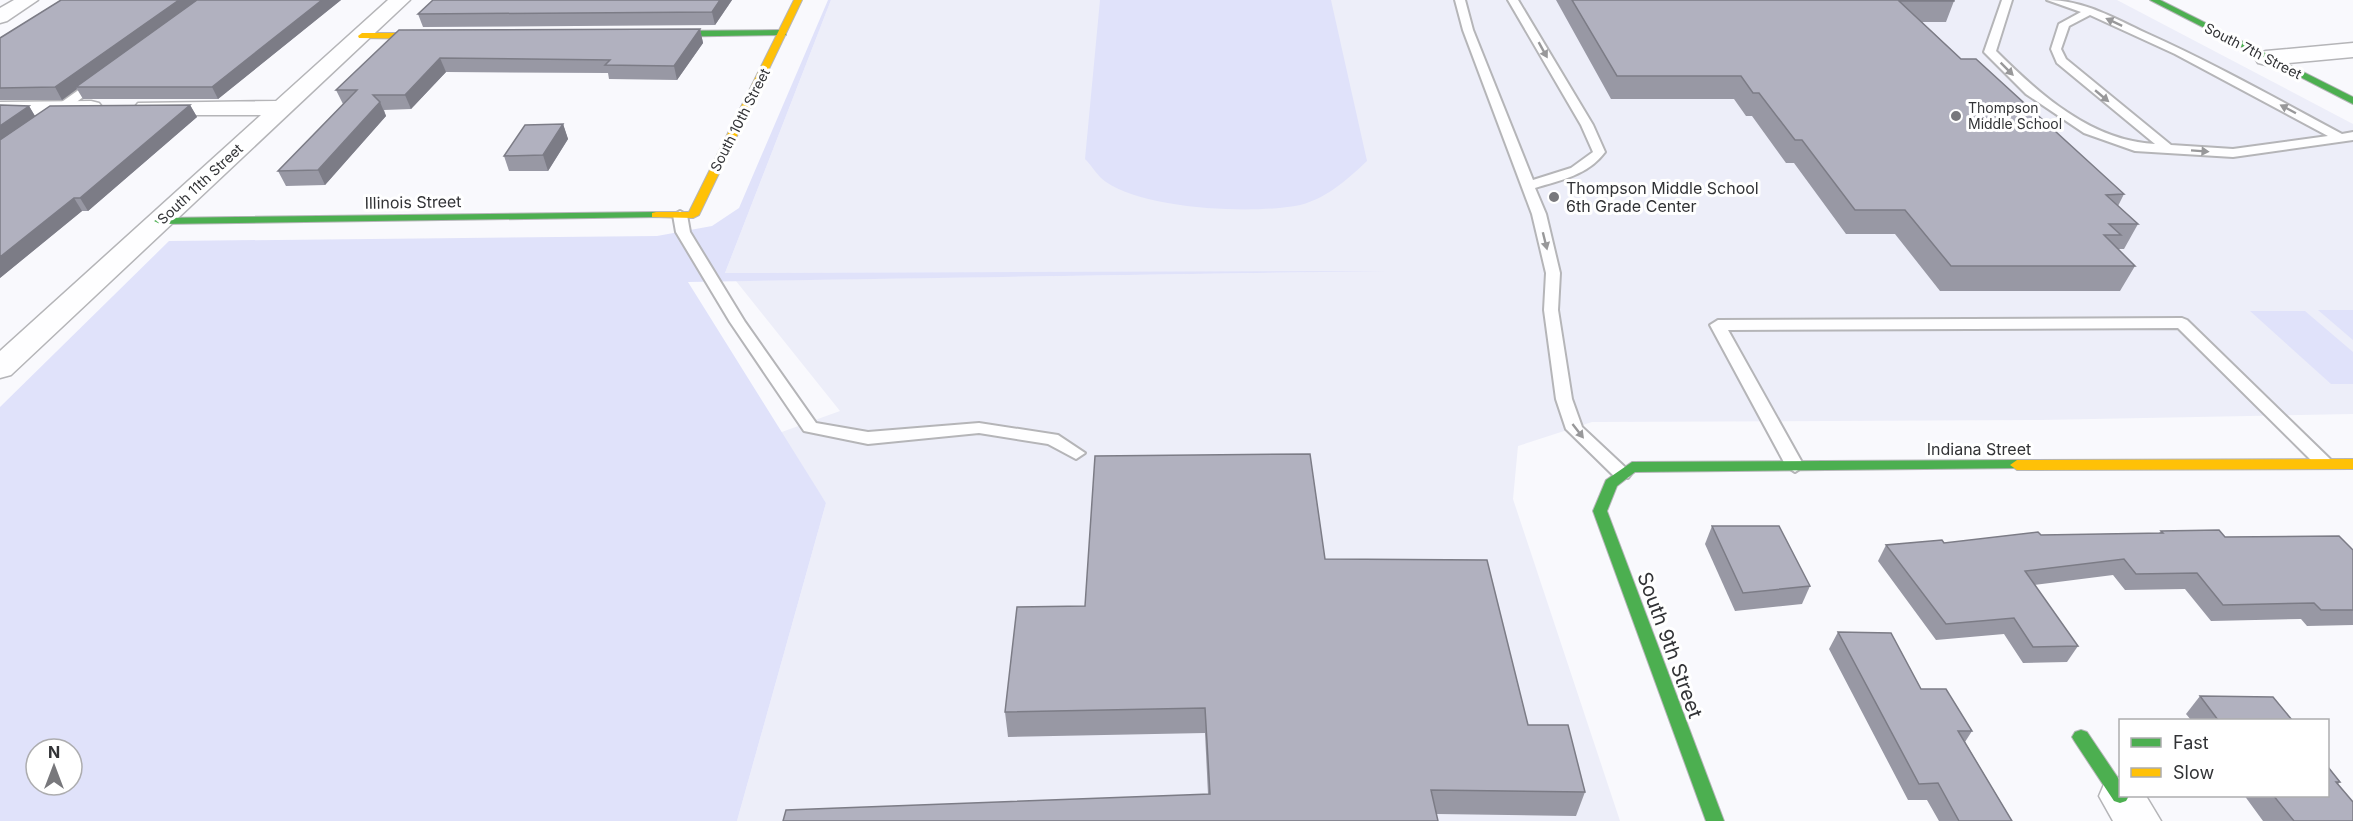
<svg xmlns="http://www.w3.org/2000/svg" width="2353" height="821" viewBox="0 0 2353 821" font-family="Inter,sans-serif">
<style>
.built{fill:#edeef9}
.green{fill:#e0e2fa;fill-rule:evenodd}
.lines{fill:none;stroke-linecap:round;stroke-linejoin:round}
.lane-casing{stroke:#b5b5b8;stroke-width:4}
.street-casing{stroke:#b5b5b8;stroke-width:3}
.fast-casing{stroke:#b5b5b8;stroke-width:2}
.slow-casing{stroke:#b5b5b8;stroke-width:2}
.lane{fill:#fefeff;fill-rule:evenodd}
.street{fill:#fefeff;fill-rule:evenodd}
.fast{fill:#4caf50;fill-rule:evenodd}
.slow{fill:#ffc107;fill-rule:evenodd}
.wall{fill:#9898a4}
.shaded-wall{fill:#7c7c86}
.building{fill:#b1b1bf;stroke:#7c7c86;stroke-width:1.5}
.oneway{fill:#98989a}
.poi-dot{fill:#78787c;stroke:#fff;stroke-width:2}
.labels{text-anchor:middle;stroke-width:6;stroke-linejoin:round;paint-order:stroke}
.far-street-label{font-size:14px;fill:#323336;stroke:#fff}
.far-poi-label{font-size:14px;fill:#323336;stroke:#fff;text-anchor:start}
.poi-label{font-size:16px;fill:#323336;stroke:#fff;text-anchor:start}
.street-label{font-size:16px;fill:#323336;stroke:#fff}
.near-street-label{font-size:20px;fill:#323336;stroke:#fff}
</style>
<rect width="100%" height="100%" fill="#f9f9fd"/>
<path class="built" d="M831,0h1286l236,124v290l-312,6 -449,2 -74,24 -5,53 107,322h-883l89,-318 -47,-70 61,-22 -104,-130 578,-9 -589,1z"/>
<g class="green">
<path d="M828,0h3l-106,273 661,-2 -698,11 138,221 -89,318h-737v-414l169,-166 488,-5 55,-10 27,-18zM36,749h36v36h-36z"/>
<path d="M1100,0h231l36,161c-20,19 -43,40 -72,45 -46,8 -150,3 -189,-24 -8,-5 -14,-16 -21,-23z"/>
<path d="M2318,310h35v30z"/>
<path d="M2250,311h55l48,41v32h-22z"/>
</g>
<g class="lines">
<g class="lane-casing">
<g id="lane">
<path d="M1455,0h10l8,30 60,150 38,-12 22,-16 -12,-27 -73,-125h10l75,125 12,27c-17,23 -44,28 -70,36l11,26 14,59 -2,37 14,89 10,28 46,43 3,4 -3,4h-12l-50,-49 -10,-30 -12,-89 2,-37 -14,-59 -69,-184z"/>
<path d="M2002,0h10l-16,51c43,43 95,90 159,93l-98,-81 -6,-14 8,-25 22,-12 -34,-12c36,0 67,18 99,33 67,30 131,66 196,101l11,-2v8l-120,17 -98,-6 -51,-18 -58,-39 -42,-42zM2090,15l85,39 153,82 -95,13 -62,-4 -105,-86 -5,-10 8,-23z"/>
<path d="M94,79l10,2 -47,36h-8v-6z"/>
<path d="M680,211l7,4 3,17 55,90 71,101 52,9 111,-9 79,12 27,18 -9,6 -28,-15 -69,-11 -111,11 -64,-13 -74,-109 -54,-90 -3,-17z"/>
<path d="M2182,318l5,2 144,140 3,4 -3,4h-12l-141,-140 -450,2 76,136 -9,6 -9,-6 -76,-141 8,-5z"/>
</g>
</g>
<g class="street-casing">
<g id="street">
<path d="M14,0h24l-31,21 -7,2v-15z"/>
<path d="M388,0h22l-399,375 -11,3v-27l261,-236h-115l-8,-2 -4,-5 4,-5 138,-2z"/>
<path d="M2353,43v14l-87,8 -8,-2 -3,-5 3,-5 8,-2z"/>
<path d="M91,101l8,2 4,5 -4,5 -99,3v-14z"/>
<path d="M2120,777v19h26l15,25h-48l-14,-25 6,-14z"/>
</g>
</g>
<g class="fast-casing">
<g id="fast">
<path d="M2150,0h10l193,97v7z"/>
<path d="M783,30l3,1v4l-130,2 -4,-3 4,-3z"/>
<path d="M656,212l4,1v4l-500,7 -6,-3 6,-3z"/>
<path d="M2017,460l5,2 2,3 -2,3 -387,4 -18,14 -10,25 117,310h-18l-113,-310 13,-31 26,-18z"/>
<path d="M2081,730l6,2 33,49v15h9l-3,5 -6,2 -6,-2 -39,-59 -3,-5 3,-5z"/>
</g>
</g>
<g class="slow-casing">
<g id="slow">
<path d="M794,0h8l-103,215 -6,3 -41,-1v-4l4,-1h33z"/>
<path d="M362,33h75l4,3 -4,3 -78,-1 -1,-2z"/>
<path d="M2353,459v10l-336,1 -7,-5 7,-5z"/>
</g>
</g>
<use href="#lane" class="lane"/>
<use href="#street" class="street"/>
<use href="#fast" class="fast"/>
<use href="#slow" class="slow"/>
</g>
<g class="wall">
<path d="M61,0h280l-123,99h-135l-6,-10 -15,11h-62v-62z"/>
<path d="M433,0h299l-17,25 -292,2 -5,-13z"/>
<path d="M1556,0h398v1l-8,21h-24l39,37 163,135 -6,12 20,18 -14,25h-7l18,17 -15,25h-180l-45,-57h-49l-52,-71h-8l-34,-47h-6l-12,-17h-123z"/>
<path d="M700,29l3,14 -26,37 -68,-1 -1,-6 -162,-1 -35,37 -27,1 2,6 -61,69 -39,1 -8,-15 65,-67 -7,-14 63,-60z"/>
<path d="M190,105l7,12 -109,94h-6l-82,67 29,-172 6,10z"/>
<path d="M563,124l5,15 -20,32h-39l-5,-15z"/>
<path d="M1712,526l98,60 -8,18 -67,7 -30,-67z"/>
<path d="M2161,531l192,19v75l-46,1 -6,-7 -90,2 -26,-32 -60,1 -12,-15 -79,10 44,61 -11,16 -44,1 -19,-29 -68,6 -58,-79 8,-16 58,-2 97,-8 118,-2z"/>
<path d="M1325,559l203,166 57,67 -9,24 -139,-2 -229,-20 -3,-61 -197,4 -3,-25 80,-106z"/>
<path d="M1838,632l83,57 51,42 -7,11 47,79h-73l-12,-21h-19l-79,-151z"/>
<path d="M2200,696l92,24h-101l-5,-6z"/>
<path d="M2328,767l12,15 -2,2 15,37h-90l-19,-26h84z"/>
</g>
<g class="shaded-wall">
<path d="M179,0h22l-125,87 1,2 -15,11 -7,-13z"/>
<path d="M322,0h19l-123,99 -6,-12z"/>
<path d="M720,0h12l-17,25 -3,-13z"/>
<path d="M700,29l3,14 -26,37 -3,-14z"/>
<path d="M440,58l6,14 -35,37 -6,-14z"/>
<path d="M380,102l6,14 -61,69 -7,-15z"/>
<path d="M190,105l7,12 -109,94 -8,-13z"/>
<path d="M29,106l7,12 -36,26v-18z"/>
<path d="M563,124l5,15 -20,32 -5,-16z"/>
<path d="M74,198l8,13 -82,67v-21z"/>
</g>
<g class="building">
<path d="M61,0h118l-124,87 -55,1v-50z"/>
<path d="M197,0h125l-110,87h-136z"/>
<path d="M433,0h287l-8,12 -294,2z"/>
<path d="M1572,0h382v1h-55l62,58h15l148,135 -18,1 32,29h-29l12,11h-17l31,31h-184l-46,-56h-50l-53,-70h-7l-36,-47h-6l-12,-17h-124z"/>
<path d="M700,29l-26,37 -69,-1 5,-5 -170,-2 -35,37h-32l7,7 -62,68 -40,1 79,-81h-21l63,-60z"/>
<path d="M0,105l29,1 -29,20z"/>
<path d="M190,105l-110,93h-6l-74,59v-117l50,-34z"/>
<path d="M563,124l-20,31 -39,1 21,-31z"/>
<path d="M1310,454l15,105 162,1 41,165h40l17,67 -154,-2 7,31h-655l3,-11 424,-16 -5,-86 -200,4 12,-105 68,-1 10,-150z"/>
<path d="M1712,526h67l31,60 -67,7z"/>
<path d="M2219,530l6,7 114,-1 14,14v60h-32l-7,-7 -91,2 -26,-32 -61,1 -12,-15 -99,12 53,75 -45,1 -19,-29 -68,6 -60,-79 56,-5 2,3 94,-11 3,3 122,-2 -2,-2z"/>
<path d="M1838,632l53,1 30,56h25l26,42h-14l54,90h-53l-21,-38 -19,1z"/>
<path d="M2200,696l73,1 19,23h-74z"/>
<path d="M2328,767l12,15h-4l17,20v19h-59l-21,-26h55z"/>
</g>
<defs><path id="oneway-solid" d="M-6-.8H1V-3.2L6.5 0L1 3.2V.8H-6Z" transform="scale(1.5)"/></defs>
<g class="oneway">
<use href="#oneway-solid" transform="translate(2114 22) rotate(-155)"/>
<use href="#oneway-solid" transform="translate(1543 50) rotate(61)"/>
<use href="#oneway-solid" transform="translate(2007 69) rotate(45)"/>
<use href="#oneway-solid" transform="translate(2102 96) rotate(40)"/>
<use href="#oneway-solid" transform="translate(2288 109) rotate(-152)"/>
<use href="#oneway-solid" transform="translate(2200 151) rotate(4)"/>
<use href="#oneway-solid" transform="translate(1545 241) rotate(76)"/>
<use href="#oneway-solid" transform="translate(1578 431) rotate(52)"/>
</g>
<g class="poi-dot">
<circle cx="1956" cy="116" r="6"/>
<circle cx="1554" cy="197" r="6"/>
</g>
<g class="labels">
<g class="far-street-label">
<text transform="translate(2253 51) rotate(27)" y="5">South 7th Street</text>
<text transform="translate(740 120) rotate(-63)" y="5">South 10th Street</text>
<text transform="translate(200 184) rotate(-43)" y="5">South 11th Street</text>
</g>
<g class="far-poi-label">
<text x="1968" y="113">Thompson<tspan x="1968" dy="16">Middle School</tspan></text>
</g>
<g class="poi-label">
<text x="1566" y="194">Thompson Middle School<tspan x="1566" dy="18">6th Grade Center</tspan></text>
</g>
<g class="street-label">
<text transform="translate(413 202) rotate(-1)" y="6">Illinois Street</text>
<text x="1979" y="455">Indiana Street</text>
</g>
<g class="near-street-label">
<text transform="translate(1670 645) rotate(70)" y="7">South 9th Street</text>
</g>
</g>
<rect x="2119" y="719" width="210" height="78" fill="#ffffff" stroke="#adadaf" stroke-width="1.5"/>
<rect x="2131" y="738" width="30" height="9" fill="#4caf50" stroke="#adadaf" stroke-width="1.5"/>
<text x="2173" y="749" font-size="18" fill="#323336">Fast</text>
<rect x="2131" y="768" width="30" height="9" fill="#ffc107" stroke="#adadaf" stroke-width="1.5"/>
<text x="2173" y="779" font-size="18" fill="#323336">Slow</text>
<g transform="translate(54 767)"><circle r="28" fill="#ffffff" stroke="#adadaf" stroke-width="1.5"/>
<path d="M0-4.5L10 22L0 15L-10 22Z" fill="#78787c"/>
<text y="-9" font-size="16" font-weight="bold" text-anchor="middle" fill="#323336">N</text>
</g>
</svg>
